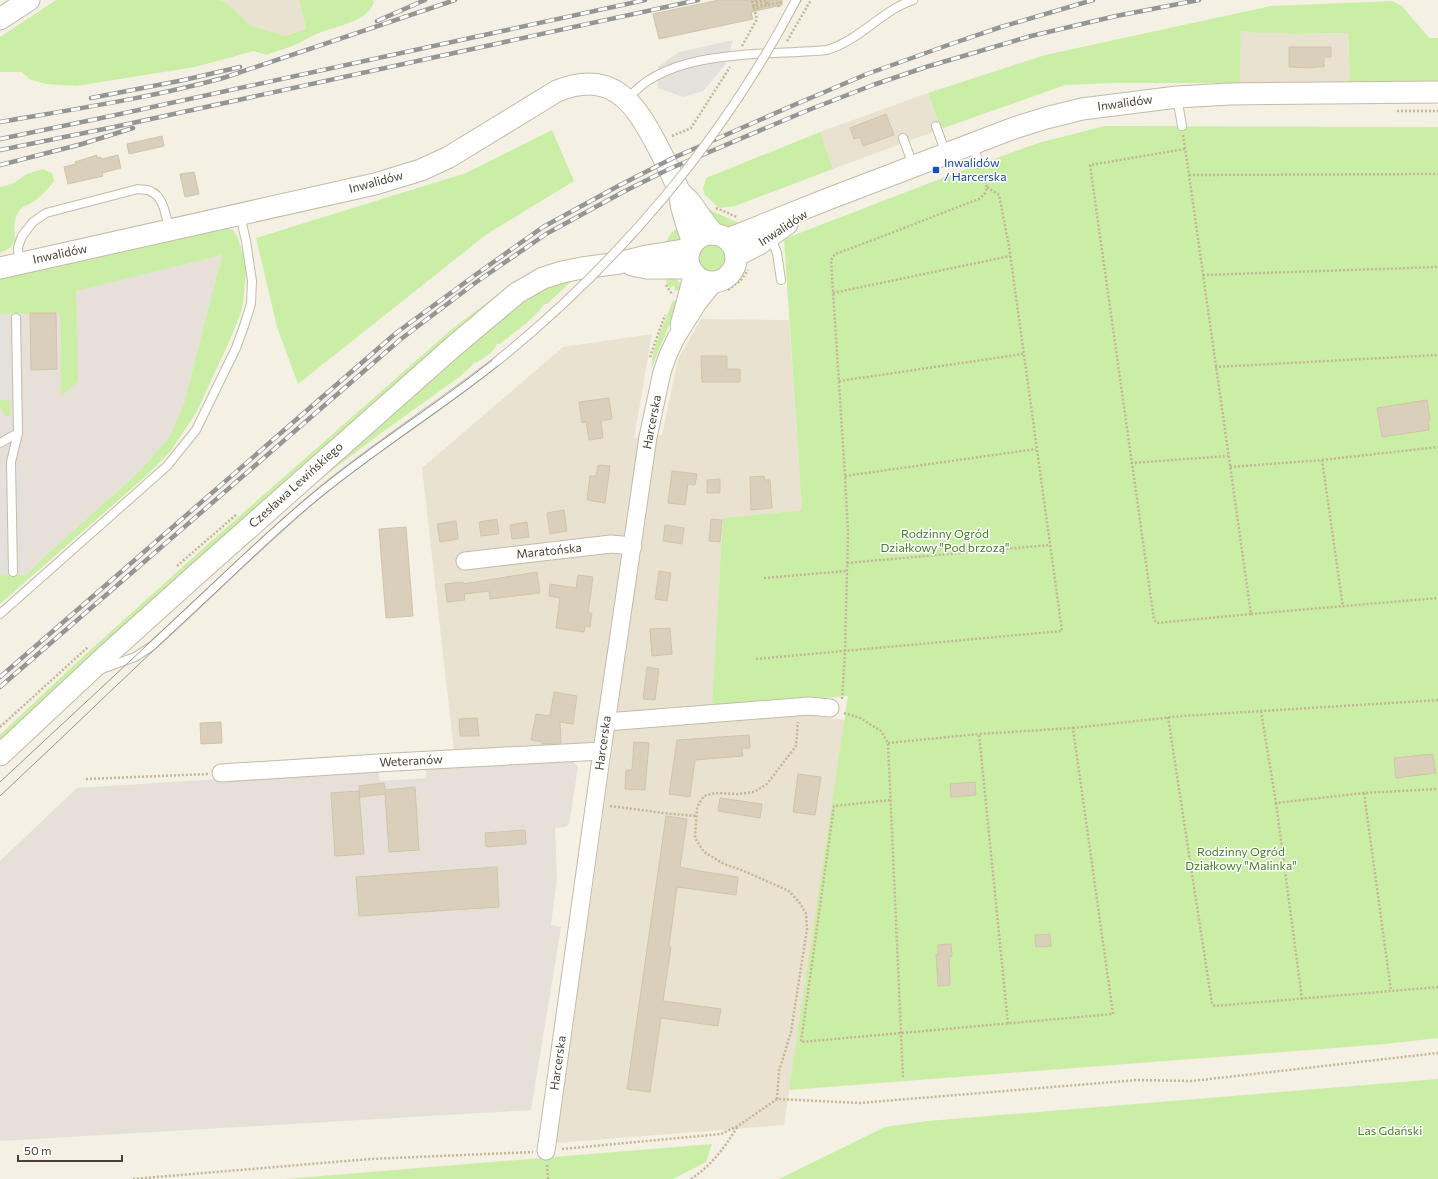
<svg xmlns="http://www.w3.org/2000/svg" width="1438" height="1179" viewBox="0 0 1438 1179" font-family="Commissioner,sans-serif">
<style>
.residential{fill:#e9e2d1}
.industrial{fill:#e6e0d9}
.green{fill:#cbeea7}
.parking{fill:#e4e1dd}
.building{fill:#dacfba;stroke:#d2c4aa}
.lines{fill:none;stroke-linecap:round;stroke-linejoin:round}
.service-casing{stroke:#c3bba8;stroke-width:10}
.minor-casing{stroke:#c3bba8;stroke-width:19}
.tertiary-casing{stroke:#c3bba8;stroke-width:23}
.path{stroke:#c4b594;stroke-width:2.5;stroke-dasharray:2 2;stroke-linecap:butt}
.service{stroke:#fff;stroke-width:8}
.minor{stroke:#fff;stroke-width:17}
.tertiary{stroke:#fff;stroke-width:21}
.tram{stroke:#959595;stroke-width:1}
.rail-casing{stroke:#959595;stroke-width:4.5}
.rail{stroke:#fff;stroke-width:3;stroke-dasharray:9;stroke-linecap:butt}
.service-bridge-casing{stroke:#c3bba8;stroke-width:10;stroke-linecap:butt}
.path-bridge{stroke:#c4b594;stroke-width:2.5;stroke-dasharray:2 2;stroke-linecap:butt}
.service-bridge{stroke:#fff;stroke-width:8}
.transit-dot{fill:#1a4fb4;stroke:#fff;stroke-width:1.5}
.labels{text-anchor:middle;stroke-width:3;stroke-linejoin:round;paint-order:stroke}
.street-label{font-size:12px;fill:#474033;stroke:#fff}
.transit-label{font-size:12px;fill:#164399;stroke:#fff;text-anchor:start}
.park-label{font-size:12px;fill:#407f1f;stroke:#fff}
</style>
<rect width="100%" height="100%" fill="#f4f0e3"/>
<g class="residential">
<path d="M219,0h80l7,29 -21,7 -35,-11 -23,-22z"/>
<path d="M1241,31l15,2h33v1l59,-1 2,51 -110,-1z"/>
<path d="M928,93l13,36 -108,40 -13,-37z"/>
<path d="M701,319l88,1 13,190 -79,8 -11,198 66,-5 67,9 -61,405 -228,18 57,-398 -159,6 -32,-283 141,-121 89,-13 -18,104 28,-3 16,-76z"/>
</g>
<g class="industrial">
<path d="M222,255l-38,148 -14,33 -30,35 -94,84 -20,20h-26v-266z"/>
<path d="M569,757l9,10 -9,57 -4,3 -10,1 2,50 -6,47 10,2 -30,183 -531,31v-280l77,-73 301,-19 2,12 46,-3v-11z"/>
</g>
<g class="green">
<path d="M56,0h163l8,3 23,22 35,11 21,-7 -7,-29h73l2,2c-6,20 -39,24 -55,31 -9,3 -17,9 -26,13 -9,3 -17,5 -26,9l-13,-4 -59,16 -119,19 -31,-2 -16,-5 -7,-7h-22v-35z"/>
<path d="M1392,1l10,5 27,32h9v46h-88l-2,-51 -59,1 -1,-1h-32l-15,-2 -1,52h-126l-49,2 -124,44 -13,-36 117,-38 226,-49z"/>
<path d="M1105,126l333,1v911l-53,6 -596,46 59,-394 -136,10 11,-188 79,-8 -18,-271 182,-70 72,-26z"/>
<path d="M552,130l22,51 -87,53 -189,150 -21,-57 -21,-89 210,-65z"/>
<path d="M820,132l13,37 -98,37 -16,2 -14,-13 -2,-6 3,-11z"/>
<path d="M43,169l9,4 2,8c-6,8 -13,16 -23,22 -2,2 -6,2 -8,4 -10,8 -10,22 -7,32l-6,9 -10,5v-66l14,-4 13,-9z"/>
<path d="M710,210l33,15 -15,5 -9,-2 -14,-14z"/>
<path d="M681,225l1,13 -3,3 -16,2 4,-3 5,-8z"/>
<path d="M226,227l8,4 3,5 7,21 2,16 -3,30 -3,12 -11,27 -33,71 -26,39 -23,23 -147,129v-29h26l20,-20 94,-84 30,-35 14,-33 38,-148 -146,36 2,90 -17,15 -1,-83 -60,1v-36z"/>
<circle cx="713" cy="259" r="14"/>
<path d="M666,274c10,4 16,7 16,18l-8,-2 1,-2 -1,-2h-2l-1,2 -4,-3z"/>
<path d="M576,277l-29,27h-3c-6,12 -32,30 -44,40h-3c-3,8 -13,14 -21,19l-1,-1 -13,13 -85,61 -51,39 -3,-3 206,-177z"/>
<path d="M498,294l1,2 -499,448v-9l76,-72 133,-120 243,-214z"/>
<path d="M676,300l3,1 -27,66c-2,-15 15,-49 20,-65z"/>
<path d="M0,400h10l1,15 -5,2 -6,-10z"/>
<path d="M1438,1079v100h-659l106,-52 43,-6z"/>
<path d="M712,1144l-6,18 -33,17h-388z"/>
</g>
<g class="parking">
<path d="M733,40l-8,25 -22,26 -20,6 -25,-9v-21l21,-15z"/>
<path d="M8,316l2,84h-10v-83z"/>
<path d="M25,466l1,108h-26v-107z"/>
</g>
<g class="building">
<path d="M719,0h63v5l-31,7 2,7 -94,20 -6,-25z"/>
<path d="M1289,47h42v10h-7v10h-9v1l-26,-1z"/>
<path d="M886,114l8,21 -31,11 -3,-9 -6,2 -4,-11z"/>
<path d="M162,136l2,10 -35,8 -2,-10z"/>
<path d="M97,155v3l4,-1 1,2 16,-4 3,13 -19,5 1,3 -35,8 -4,-17 12,-3 -1,-2z"/>
<path d="M194,172l5,22 -14,3 -5,-23z"/>
<path d="M30,313h26l1,56 -26,1z"/>
<path d="M701,356h26v13h13v13h-38z"/>
<path d="M609,398l3,21 -11,2 2,17 -14,2 -3,-18 -4,1 -3,-21z"/>
<path d="M1427,400l3,20h-2l1,10 -47,7 -5,-29z"/>
<path d="M598,465l12,1 -5,37 -18,-3 3,-24h6z"/>
<path d="M672,471l25,3 -2,11 -7,-1 -3,21 -17,-2z"/>
<path d="M764,476l1,4h5l2,28 -21,2 -1,-33z"/>
<path d="M720,479v14h-13v-13z"/>
<path d="M564,510l3,21 -17,3 -3,-21z"/>
<path d="M497,519l2,15 -18,2 -2,-14z"/>
<path d="M711,519l11,1 -2,22 -11,-1z"/>
<path d="M456,521l2,18 -18,3 -3,-18z"/>
<path d="M527,522l2,15 -17,2 -2,-14z"/>
<path d="M665,525l19,3 -2,16 -19,-3z"/>
<path d="M406,527l7,89 -27,2 -7,-89z"/>
<path d="M659,571l12,2 -4,28 -12,-2z"/>
<path d="M537,572l3,21 -50,6 -1,-8 -25,3 1,6 -18,2 -2,-18 18,-2v2z"/>
<path d="M578,575l15,2 -5,36h4l-2,14 -5,-1 -1,6 -28,-4 4,-30 -11,-2 1,-12 26,4z"/>
<path d="M670,628l2,26 -20,2 -2,-27z"/>
<path d="M647,667l12,2 -4,31 -12,-1z"/>
<path d="M554,692l23,4 -4,28 -13,-2 1,21 -19,1v-2l-11,-2 5,-26 14,2z"/>
<path d="M477,718l2,18h-19l-1,-17z"/>
<path d="M221,722l1,21 -21,1 -1,-21z"/>
<path d="M749,735l1,13h-8l1,8 -48,4 -5,37 -21,-3 8,-54z"/>
<path d="M634,742l15,1 -4,47 -20,-1 1,-19h6z"/>
<path d="M1433,754l3,19 -40,5 -2,-20z"/>
<path d="M798,774l23,3 -6,38 -22,-3z"/>
<path d="M975,782l1,13 -25,2 -1,-13z"/>
<path d="M384,783l1,7 30,-3 4,63 -30,2 -4,-58 -25,3 -1,-11z"/>
<path d="M359,791l5,63 -29,2 -4,-63z"/>
<path d="M720,798l42,6 -2,14 -42,-7z"/>
<path d="M666,816l21,3 -7,48 19,4 39,6 -2,18 -59,-8 -8,59 2,1 -8,54 58,8 -3,17 -57,-8 -11,74 -23,-3z"/>
<path d="M525,830l1,14 -40,3 -1,-14z"/>
<path d="M497,867l2,40 -140,9 -3,-39z"/>
<path d="M1050,934l1,12 -15,1 -1,-12z"/>
<path d="M951,944l1,12 -3,1 1,28 -12,1 -2,-32h2v-9z"/>
</g>
<g class="lines">
<g class="service-casing">
<g id="service">
<path d="M1177,97l5,29"/>
<path d="M628,99c41,-52 139,-43 199,-49 33,-10 54,-39 86,-50"/>
<path d="M936,126l10,28"/>
<path d="M903,138l10,27"/>
<path d="M973,144l6,20"/>
<path d="M770,236l7,17 4,27"/>
<path d="M19,263l-1,-16 4,-11 11,-14 13,-9 92,-24c3,1 9,0 12,2 14,5 16,26 19,38"/>
<path d="M0,443l18,-10 -2,-115"/>
<path d="M13,572l-2,-110 7,-29"/>
<path d="M0,614l167,-148 29,-36 40,-82 8,-22 7,-22 1,-23 -6,-40 -6,-26"/>
<path d="M99,670l36,-13 17,-11c56,-50 108,-104 166,-152 57,-47 120,-87 178,-132"/>
</g>
</g>
<g class="minor-casing">
<g id="minor">
<path d="M679,325l14,-52"/>
<path d="M465,561l146,-17 22,2"/>
<path d="M606,722l203,-16 21,2"/>
<path d="M221,773l173,-11 208,-11"/>
<path d="M546,1151l56,-400 46,-314 14,-65 6,-17 8,-17 22,-35 17,-21"/>
</g>
</g>
<g class="tertiary-casing">
<g id="tertiary">
<path d="M0,19l29,-19"/>
<path d="M680,192l10,10 23,32"/>
<circle cx="712" cy="258" r="24"/>
<path d="M728,239l100,-40 186,-71 32,-10 36,-9 95,-12 53,-3 208,-2"/>
<path d="M736,256l23,-12 28,-20"/>
<path d="M632,265l15,3h43"/>
<path d="M0,268l375,-84 46,-14 28,-13 108,-66c57,-23 79,14 102,58 7,14 14,27 20,42 2,5 1,12 3,17 3,12 7,24 11,35"/>
<path d="M0,755l109,-102 89,-80 256,-227 63,-53 26,-15 19,-6 20,-4 37,-5 28,-7 43,-7"/>
</g>
</g>
<g class="path">
<path d="M753,8c4,-3 11,-3 15,-4l-1,-3 -12,2 2,5 24,-6"/>
<path d="M742,46l15,-27 -5,-17 9,-2"/>
<path d="M1397,111h41"/>
<path d="M1183,135l6,40 62,439 -94,9 -3,-3 -64,-455 95,-16"/>
<path d="M672,136l19,-8 39,-61"/>
<path d="M1189,175l249,-1"/>
<path d="M716,208l21,9"/>
<path d="M1203,275l235,-8"/>
<path d="M666,285l6,9"/>
<path d="M728,290l13,-10 7,-10"/>
<path d="M833,293l177,-37"/>
<path d="M650,357l15,-42"/>
<path d="M1215,367l223,-12"/>
<path d="M839,381l184,-27"/>
<path d="M1322,460l116,-13"/>
<path d="M1131,463l97,-7"/>
<path d="M1230,467l92,-7 21,147"/>
<path d="M845,476l191,-27"/>
<path d="M847,563l203,-18"/>
<path d="M177,566l60,-52"/>
<path d="M764,578l83,-7"/>
<path d="M1251,614l187,-16"/>
<path d="M756,659l306,-28 -53,-385 -10,-51 -12,-8"/>
<path d="M842,699l3,-48 3,-118 -3,-57 -14,-216 4,-6c48,-17 96,-37 144,-55l6,-6 2,-6 -5,-14"/>
<path d="M1261,711l15,92 88,-10 74,-4"/>
<path d="M844,713l16,5 21,13 7,12 15,334"/>
<path d="M1168,717l44,287 3,2 223,-19"/>
<path d="M0,727l88,-80"/>
<path d="M1073,728l109,-12 256,-16"/>
<path d="M888,743l91,-9"/>
<path d="M86,779l122,-5"/>
<path d="M1364,793l27,198"/>
<path d="M890,800l-56,6 -33,236 312,-28 -40,-286 -94,6 29,290"/>
<path d="M1276,803l26,196"/>
<path d="M610,806l62,8 25,2"/>
<path d="M777,1099l2,-28 12,-39 16,-103 -1,-15 -6,-11 -11,-12 -45,-20 -20,-7 -20,-12 -9,-14 2,-31 7,-11 11,-3 23,1 16,-2 13,-8 29,-38 2,-24"/>
<path d="M562,1149l159,-15 17,-8 39,-27 83,4 277,-23 55,1 246,-28"/>
<path d="M547,1165l1,14"/>
<path d="M133,1179l237,-20 163,-7"/>
<path d="M691,1179c22,-15 33,-31 47,-53"/>
</g>
<use href="#service" class="service"/>
<use href="#minor" class="minor"/>
<use href="#tertiary" class="tertiary"/>
<g class="tram">
<path d="M0,782c60,-56 121,-112 181,-169 40,-37 79,-75 120,-110 62,-53 131,-95 194,-145 122,-97 225,-220 297,-358"/>
<path d="M0,796c73,-68 143,-137 216,-204 35,-33 69,-66 106,-96 61,-49 128,-90 188,-140 120,-98 219,-219 291,-356"/>
</g>
<g class="rail-casing">
<g id="rail">
<path d="M377,21l48,-21"/>
<path d="M91,98l93,-18 56,-13"/>
<path d="M0,122c75,-13 150,-24 223,-44l232,-78"/>
<path d="M0,139l111,-23 534,-116"/>
<path d="M0,150l114,-23 584,-127"/>
<path d="M0,165l82,-21 51,-16"/>
<path d="M0,677l396,-344 82,-60 65,-46 77,-42 53,-27 114,-50 80,-34 84,-30 50,-17 92,-27"/>
<path d="M0,687l401,-348 74,-56 71,-49 77,-42 46,-23 137,-58 67,-26 53,-18 105,-31 85,-20 83,-16"/>
</g>
</g>
<use href="#rail" class="rail"/>
<g class="service-bridge-casing">
<path id="service-bridge" d="M496,362c123,-99 227,-222 300,-362"/>
</g>
<g class="path-bridge">
<path d="M778,7l4,-7"/>
<path d="M787,41l24,-41"/>
</g>
<use href="#service-bridge" class="service-bridge"/>
</g>
<rect class="transit-dot" x="932" y="166" width="8" height="8" rx="2"/>
<g class="labels">
<g class="street-label">
<text transform="translate(1125 103) rotate(-8)" y="4">Inwalidów</text>
<text transform="translate(376 182) rotate(-15)" y="4">Inwalidów</text>
<text transform="translate(783 228) rotate(-33)" y="4">Inwalidów</text>
<text transform="translate(60 254) rotate(-12)" y="4">Inwalidów</text>
<text transform="translate(652 422) rotate(-79)" y="4">Harcerska</text>
<text transform="translate(296 485) rotate(-42)" y="4">Czesława Lewińskiego</text>
<text transform="translate(549 551) rotate(-6)" y="4">Maratońska</text>
<text transform="translate(603 743) rotate(-82)" y="4">Harcerska</text>
<text transform="translate(411 761) rotate(-3)" y="4">Weteranów</text>
<text transform="translate(558 1063) rotate(-82)" y="4">Harcerska</text>
</g>
<g class="transit-label">
<text x="944" y="167">Inwalidów<tspan x="944" dy="14">/ Harcerska</tspan></text>
</g>
<g class="park-label">
<text x="945" y="538">Rodzinny Ogród<tspan x="945" dy="14">Działkowy "Pod brzozą"</tspan></text>
<text x="1241" y="856">Rodzinny Ogród<tspan x="1241" dy="14">Działkowy "Malinka"</tspan></text>
<text x="1390" y="1135">Las Gdański</text>
</g>
</g>
<path d="M18 1155v6h104v-6" fill="none" stroke="#474033" stroke-width="2"/>
<text x="24" y="1155" font-size="12" fill="#474033" stroke="#ffffff" stroke-width="3" paint-order="stroke">50 m</text>
</svg>
